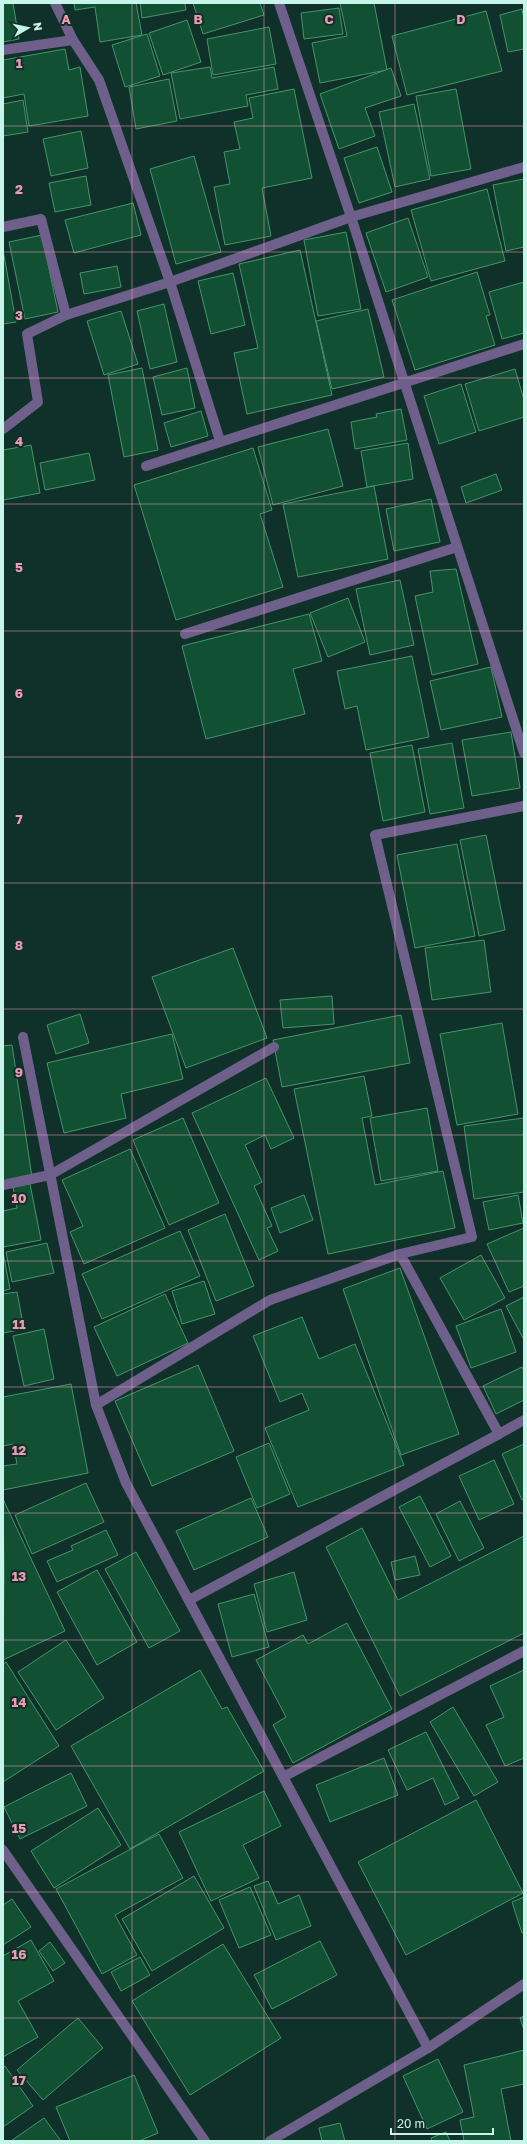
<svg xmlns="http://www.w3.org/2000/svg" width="527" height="2144" viewBox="0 0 527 2144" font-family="'Golos Text',sans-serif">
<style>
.building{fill:#115033;stroke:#46946b}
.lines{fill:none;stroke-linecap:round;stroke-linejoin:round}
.street{stroke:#6e608b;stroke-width:10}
.grid{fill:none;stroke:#f09ab6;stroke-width:1;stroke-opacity:0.55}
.grid-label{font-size:13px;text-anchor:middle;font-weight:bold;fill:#f09ab6;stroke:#10302a;stroke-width:4;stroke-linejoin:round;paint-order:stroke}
</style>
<rect width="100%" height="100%" fill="#10302a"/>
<g class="building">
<path d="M3,3h10l6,36 -16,3z"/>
<path d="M74,3h62l6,32 -42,7 -5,-35 -20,3z"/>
<path d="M140,3h45l1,7 -44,8z"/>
<path d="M193,3h67l4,12 -61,19z"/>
<path d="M340,3h34l13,67 -67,13 -8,-40 35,-7z"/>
<path d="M339,8l4,26 -39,5 -3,-26z"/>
<path d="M522,9l2,11v29l-16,3 -8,-37z"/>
<path d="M486,11l16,60 -95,24 -15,-59z"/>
<path d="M187,20l14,42 -38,13 -14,-42z"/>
<path d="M269,27l7,37 -63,11 -6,-36z"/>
<path d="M147,34l13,42 -35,11 -13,-42z"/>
<path d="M65,49l4,21 11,-3 8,49 -59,10 -5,-32 -21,4v-38z"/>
<path d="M210,67l2,11 62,-11 4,22 -32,6 2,11 -68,13 -9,-46z"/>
<path d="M391,68l10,28 -36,12 10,28 -36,13 -19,-55z"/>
<path d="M169,79l8,42 -41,8 -7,-42z"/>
<path d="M294,89l18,89 -50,10 9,48 -46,9 -11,-58 16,-3 -6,-32 16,-3 -6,-27 19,-4 -4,-20z"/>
<path d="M456,89l15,80 -40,7 -15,-80z"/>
<path d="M23,100l5,32 -25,4v-32z"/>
<path d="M414,104l16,75 -35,8 -16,-75z"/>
<path d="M81,131l7,37 -37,8 -8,-37z"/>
<path d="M377,147l15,45 -33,11 -15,-45z"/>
<path d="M194,156l27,96 -45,12 -26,-95z"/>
<path d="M86,176l5,29 -36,7 -6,-29z"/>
<path d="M524,179v68l-18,4 -13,-66z"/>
<path d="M487,189l18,72 -74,20 -20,-71z"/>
<path d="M133,203l8,32 -67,18 -9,-33z"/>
<path d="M408,218l20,59 -42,15 -20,-59z"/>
<path d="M346,232l15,77 -43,7 -14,-76z"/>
<path d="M42,235l16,77 -33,7 -16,-77z"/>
<path d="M3,250l13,72 -13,2z"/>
<path d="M300,250l32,145 -85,19 -13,-61 24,-5 -19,-84z"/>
<path d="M117,266l4,21 -37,7 -4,-21z"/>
<path d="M477,272l13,43 -4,1 9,29 -80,25 -23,-70z"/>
<path d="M233,273l12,52 -34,9 -13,-53z"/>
<path d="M524,282v51l-22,6 -13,-47z"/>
<path d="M164,304l13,58 -27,7 -13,-58z"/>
<path d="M368,309l16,68 -52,12 -16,-68z"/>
<path d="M121,311l17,53 -34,11 -17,-54z"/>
<path d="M142,368l16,82 -34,7 -16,-82z"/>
<path d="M187,368l8,40 -33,7 -9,-38z"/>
<path d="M515,369l9,31v17l-45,14 -14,-47z"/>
<path d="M461,384l15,48 -37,12 -15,-48z"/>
<path d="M401,409l6,31 -52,9 -4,-27 26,-5 -1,-3z"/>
<path d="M201,411l7,25 -37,11 -7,-24z"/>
<path d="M328,429l15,57 -70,19 -15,-58z"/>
<path d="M408,443l5,36 -46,8 -6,-36z"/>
<path d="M31,445l9,48 -37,7v-50z"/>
<path d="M253,448l19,62 -12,4 23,73 -107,33 -42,-135z"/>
<path d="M89,453l6,27 -50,10 -5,-27z"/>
<path d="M496,474l6,16 -36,13 -5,-16z"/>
<path d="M374,486l14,73 -90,18 -15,-73z"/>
<path d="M431,499l9,43 -46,9 -8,-42z"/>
<path d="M456,569l22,95 -46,11 -17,-79 18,-4 -3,-21z"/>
<path d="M400,580l14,65 -44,10 -14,-66z"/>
<path d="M348,598l17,44 -37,15 -18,-44z"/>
<path d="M309,614l13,47 -29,8 12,45 -99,25 -24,-93z"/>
<path d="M412,656l17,81 -63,13 -9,-44 -12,3 -8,-38z"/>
<path d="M491,667l11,50 -61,13 -11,-49z"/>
<path d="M511,732l9,56 -48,8 -10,-56z"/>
<path d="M452,743l12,65 -34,6 -12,-65z"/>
<path d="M412,745l13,67 -42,9 -13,-68z"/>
<path d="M486,835l19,95 -26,6 -19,-96z"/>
<path d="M457,844l18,92 -60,12 -18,-93z"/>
<path d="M484,940l7,52 -59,8 -7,-52z"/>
<path d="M233,948l34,90 -81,30 -34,-91z"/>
<path d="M332,996l2,28 -51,4 -3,-28z"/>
<path d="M80,1014l9,29 -33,11 -9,-29z"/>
<path d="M401,1015l9,48 -128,24 -9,-47z"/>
<path d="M502,1023l16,91 -61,11 -17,-91z"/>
<path d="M172,1034l11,45 -62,15 5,24 -62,15 -17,-70z"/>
<path d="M12,1045l20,132 -29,5v-136z"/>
<path d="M364,1076l8,40 -10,2 13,67 68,-14 12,57 -127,26 -34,-165z"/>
<path d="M266,1078l28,60 -23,11 -6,-14 -20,10 17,37 -8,4 18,40 -5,2 11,23 -19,9 -67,-147z"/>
<path d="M427,1108l11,63 -57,10 -11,-63z"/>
<path d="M183,1118l36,85 -50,22 -36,-85z"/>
<path d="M524,1118v74l-50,7 -10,-73z"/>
<path d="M130,1149l35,79 -81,36 -14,-32 13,-6 -21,-46z"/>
<path d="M30,1184l11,56 -38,7v-36l14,-3 -4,-21z"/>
<path d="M304,1195l9,25 -33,13 -9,-25z"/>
<path d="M518,1195l5,28 -34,7 -6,-28z"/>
<path d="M225,1214l29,72 -38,15 -28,-71z"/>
<path d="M524,1228v58l-15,6 -22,-48z"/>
<path d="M180,1231l20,45 -98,43 -20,-45z"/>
<path d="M47,1243l7,30 -42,9 -6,-30z"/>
<path d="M3,1252l7,37 -7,2z"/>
<path d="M481,1255l24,43 -41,22 -24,-42z"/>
<path d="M400,1268l59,166 -58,21 -58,-166z"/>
<path d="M204,1281l11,33 -33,10 -10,-33z"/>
<path d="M17,1292l7,37 -21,4v-39z"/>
<path d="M165,1294l23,49 -71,33 -23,-49z"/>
<path d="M524,1297v43l-18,-34z"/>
<path d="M501,1309l15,43 -45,16 -15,-42z"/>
<path d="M302,1317l17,42 36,-15 49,121 -106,42 -33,-79 44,-18 -7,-17 -22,9 -27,-66z"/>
<path d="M44,1329l10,50 -30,7 -11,-50z"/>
<path d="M198,1365l36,86 -82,35 -37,-85z"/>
<path d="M522,1367l2,4v29l-28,14 -13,-28z"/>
<path d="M71,1384l17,89 -85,17v-24l14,-2 -4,-20 -10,2v-49z"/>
<path d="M269,1443l21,51 -33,14 -21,-51z"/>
<path d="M524,1444v55l-2,1 -20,-46z"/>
<path d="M494,1460l20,44 -35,16 -20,-44z"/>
<path d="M86,1483l18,39 -72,32 -17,-39z"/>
<path d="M420,1496l31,60 -21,11 -31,-60z"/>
<path d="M251,1498l17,39 -74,33 -18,-39z"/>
<path d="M3,1499l62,132 -62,29 1,-87z"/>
<path d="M460,1501l24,47 -25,13 -23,-47z"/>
<path d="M362,1528l36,72 126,-64v97l-124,63 -74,-149z"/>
<path d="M106,1530l12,25 -61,27 -10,-21 26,-11 -2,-4z"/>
<path d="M136,1552l44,79 -31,17 -44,-79z"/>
<path d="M415,1556l5,19 -25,5 -4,-18z"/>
<path d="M97,1570l40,72 -40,23 -40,-73z"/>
<path d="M294,1572l13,48 -40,12 -13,-48z"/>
<path d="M254,1594l15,53 -37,10 -14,-53z"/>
<path d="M347,1623l45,86 -99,54 -20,-38 13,-8 -30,-57 47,-25 5,9z"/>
<path d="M66,1640l38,58 -48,32 -38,-58z"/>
<path d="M6,1662l53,84 -56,36v-118z"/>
<path d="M200,1670l22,39 5,-2 37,64 -134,78 -59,-103z"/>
<path d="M524,1670v88l-19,8 -19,-41 18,-8 -14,-31z"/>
<path d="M453,1707l45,75 -24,14 -44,-74z"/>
<path d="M426,1732l33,66 -14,7 -12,-27 -26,12 -19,-40z"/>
<path d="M384,1758l14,37 -68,27 -14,-37z"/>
<path d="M71,1773l16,33 -67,33 -16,-32z"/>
<path d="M264,1791l17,35 -38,19 16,33 -48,23 -32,-69z"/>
<path d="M476,1800l47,93 -117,62 -48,-93z"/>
<path d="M98,1808l23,37 -67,43 -23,-37z"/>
<path d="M159,1834l24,44 -68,37 22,40 -35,19 -46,-85z"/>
<path d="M194,1876l30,52 -72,43 -30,-52z"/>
<path d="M268,1881l10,23 21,-9 12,31 -35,14 -22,-54z"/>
<path d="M250,1887l21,48 -32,13 -20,-48z"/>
<path d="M524,1897v35l-2,1 -10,-31z"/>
<path d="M12,1899l19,28 -28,18v-40z"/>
<path d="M31,1940l23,41 -36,20 20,36 -35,20v-101z"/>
<path d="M320,1941l17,34 -65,34 -18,-34z"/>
<path d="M50,1942l15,21 -12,8 -14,-20z"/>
<path d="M223,1944l58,94 -91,57 -58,-94z"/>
<path d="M140,1957l10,18 -29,16 -10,-19z"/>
<path d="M524,2016v14l-4,-12z"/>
<path d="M78,2018l25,30 -60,52 -26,-30z"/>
<path d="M524,2050v34l-23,5 10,52h-47l-4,-21 14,-3 -10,-52z"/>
<path d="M438,2059l25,53 -36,17 -24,-53z"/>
<path d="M5,2066l28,40 -30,21v-59z"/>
<path d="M134,2075l24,58 -19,8h-69l-14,-34z"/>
<path d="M44,2118l17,23h-50z"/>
<path d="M340,2123l5,18h-23l-3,-13z"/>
<path d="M446,2132l4,9h-18l-1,-3z"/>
</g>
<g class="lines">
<g class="street">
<path d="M55,3l18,37 26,40 71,202 50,159"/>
<path d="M279,3l72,214 173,-50"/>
<path d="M3,50l70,-10"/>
<path d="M3,227l38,-8 25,96 104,-33 181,-65 173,536"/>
<path d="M3,429l35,-27 -11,-68 39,-19"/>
<path d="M146,466l378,-122"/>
<path d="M185,634l272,-87"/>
<path d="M23,1037l73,368"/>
<path d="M3,1185l47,-10 224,-128"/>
<path d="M499,1434l25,-14"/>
<path d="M189,1600l310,-166 -99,-180"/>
<path d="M283,1777l241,-126"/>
<path d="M3,1850l202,291"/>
<path d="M428,2048l-302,-565 -30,-78 174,-105 130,-46 72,-17 -97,-402 149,-29"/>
<path d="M270,2141l158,-93 96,-64"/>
</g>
</g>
<path class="grid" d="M132,3v2138M264,3v2138M395,3v2138M3,126h521M3,252h521M3,378h521M3,504h521M3,631h521M3,757h521M3,883h521M3,1009h521M3,1135h521M3,1261h521M3,1387h521M3,1513h521M3,1640h521M3,1766h521M3,1892h521M3,2018h521"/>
<g class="grid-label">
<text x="66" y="24">A</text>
<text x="198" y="24">B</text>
<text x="329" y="24">C</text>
<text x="461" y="24">D</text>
<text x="19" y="68">1</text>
<text x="19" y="194">2</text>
<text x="19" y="320">3</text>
<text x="19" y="446">4</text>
<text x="19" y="572">5</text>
<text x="19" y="698">6</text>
<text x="19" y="824">7</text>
<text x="19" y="950">8</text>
<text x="19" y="1077">9</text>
<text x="19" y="1203">10</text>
<text x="19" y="1329">11</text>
<text x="19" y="1455">12</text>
<text x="19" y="1581">13</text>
<text x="19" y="1707">14</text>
<text x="19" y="1833">15</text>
<text x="19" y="1959">16</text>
<text x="19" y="2085">17</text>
</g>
<rect width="527" height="2144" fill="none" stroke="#c7f5ea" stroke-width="8"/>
<g transform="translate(28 28) rotate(81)" stroke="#10302a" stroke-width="3" paint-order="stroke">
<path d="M0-3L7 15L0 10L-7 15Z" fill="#c7f5ea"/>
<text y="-6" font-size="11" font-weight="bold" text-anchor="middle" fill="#c7f5ea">N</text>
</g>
<path d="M391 2128v6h102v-6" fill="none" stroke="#c7f5ea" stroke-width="2"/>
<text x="397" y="2128" font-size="12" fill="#c7f5ea" stroke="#10302a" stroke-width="3" paint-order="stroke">20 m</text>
</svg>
